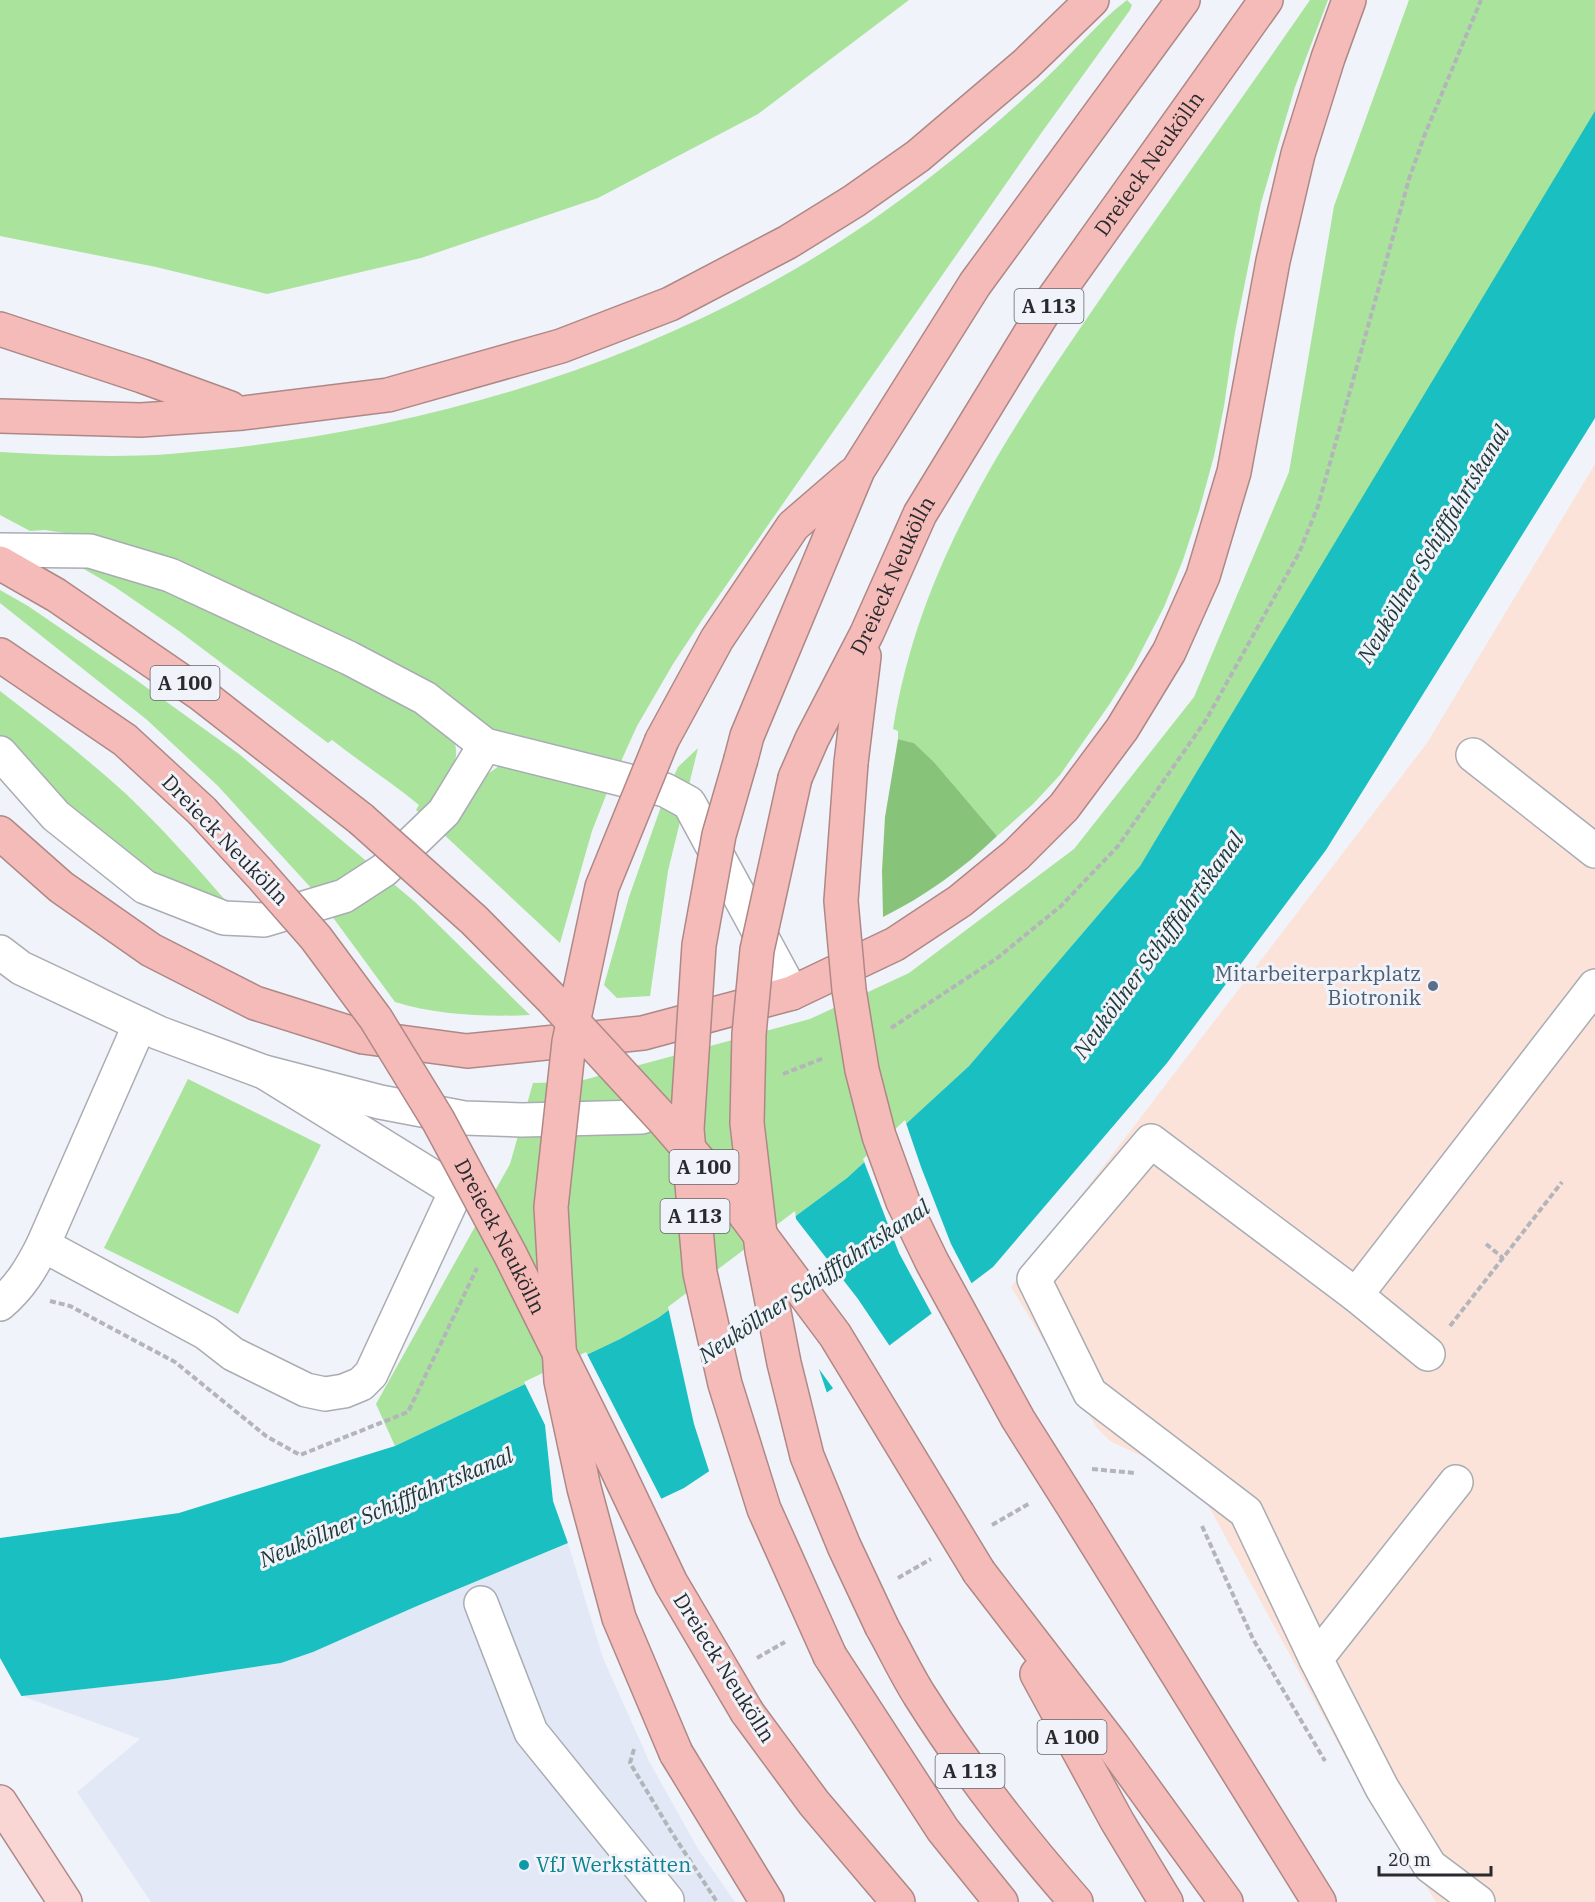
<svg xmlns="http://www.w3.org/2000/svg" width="1595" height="1902" viewBox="0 0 1595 1902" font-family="'IBM Plex Serif',serif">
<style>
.built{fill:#e2e8f6}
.industrial{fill:#fce3da}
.green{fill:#a9e39c}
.forest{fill:#87c479}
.water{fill:#1ac0c1}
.pier{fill:#f0f3f9}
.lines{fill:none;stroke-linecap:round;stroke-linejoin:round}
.minor-casing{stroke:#a9acb2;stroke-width:36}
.major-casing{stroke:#ae8887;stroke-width:36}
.highway-casing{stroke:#ae8887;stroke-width:36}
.path{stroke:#b3b5ba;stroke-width:4;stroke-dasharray:6 3;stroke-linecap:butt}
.minor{stroke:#fff;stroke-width:33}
.major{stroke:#f9d6d4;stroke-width:33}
.highway{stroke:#f5bbb8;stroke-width:33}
.highway-bridge-casing{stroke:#ae8887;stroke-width:36;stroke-linecap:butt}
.highway-bridge{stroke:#f5bbb8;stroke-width:33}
.service-dot{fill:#5c6f8a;stroke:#f0f3f9;stroke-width:2}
.culture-dot{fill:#0f9aa8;stroke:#f0f3f9;stroke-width:2}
.labels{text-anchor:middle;stroke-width:6;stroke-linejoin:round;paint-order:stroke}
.shield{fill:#f0f3f9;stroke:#65666a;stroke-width:1.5}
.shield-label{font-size:20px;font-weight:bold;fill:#292a2d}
.street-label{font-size:21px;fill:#292a2d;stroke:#f0f3f9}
.service-label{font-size:21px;fill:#4e5e75;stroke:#f0f3f9;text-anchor:end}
.culture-label{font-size:21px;fill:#0d838f;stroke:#f0f3f9;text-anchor:start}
.water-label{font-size:22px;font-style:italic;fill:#1e3737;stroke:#f0f3f9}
</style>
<rect width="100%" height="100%" fill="#f0f3f9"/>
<path class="built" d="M568,1543l35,115 46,103 49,88 37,53h-584l-74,-110 63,-53 -118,-43 145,-16 114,-17 32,-11 104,-46z"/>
<path class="industrial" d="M1595,464v1438h-159l-78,-122 -163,-299 -85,-40 -13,-13 -86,-141 416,-544z"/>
<g class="green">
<path d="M0,0h909l-151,114 -160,84 -177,60 -154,36 -111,-27 -156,-31z"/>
<path d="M1127,0l5,5 -2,5 -88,122 -338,485 -31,47 -36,62 -19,42 -88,-19 -446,-213 -39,-6 -15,1 -30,-16v-63c56,3 114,6 170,2 253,-20 506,-94 715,-243 56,-40 110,-85 160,-132 26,-24 54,-58 82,-79z"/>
<path d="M1310,0h18l-33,87 -34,116 -26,129 -11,74 -10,50 -15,55 -16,49 -19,47 -31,60 -24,38 -49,70 -27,29 -36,32 -63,-74 -20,-19 -16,-4v-8l-5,-2c27,-169 119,-302 214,-440 67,-96 136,-192 203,-289z"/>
<path d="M1409,0h186v125l-455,741 -171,200 -122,112 -189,140 -38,21 -225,107 -19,-42 134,-240 23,-81 43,-1 234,-63 99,-46 165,-124 120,-152 95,-225 45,-266z"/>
<path d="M70,561l46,6 308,144c8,7 27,21 30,30 10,25 -18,55 -31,75l-7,-6 3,-5c-28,-23 -59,-43 -87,-65l-4,3 -149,-112 -64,-44z"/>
<path d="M0,590l28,16 104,71 107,77 176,148 115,113c-43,2 -94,0 -135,-13l-83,-113 -94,-103 -72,-67 -146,-116z"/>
<path d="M0,691c43,33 85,66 125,102 36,34 69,71 101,108 -65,-15 -117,-58 -165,-103 -21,-20 -42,-39 -61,-61z"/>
<path d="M698,748l-30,123 -18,125 -33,2 -13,-13 25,-88 34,-96 15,-34z"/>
<path d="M512,765l98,20 -18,46 -32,112 -121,-113 50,-57 10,-7z"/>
<path d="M188,1079l133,66 -83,169 -134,-66z"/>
</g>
<path class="forest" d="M898,739l16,4 20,19 63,74c-34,33 -72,60 -114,81l-1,-46 3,-54z"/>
<path class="water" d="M1595,111v307l-269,432 -159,213 -174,204 -161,122 -148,99 -116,55 -151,63 -104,46 -32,11 -114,17 -145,16 -22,5v-163l179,-25 216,-67 225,-107 38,-21 189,-140 122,-112 171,-200z"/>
<g class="pier">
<path d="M905,1120l16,47 30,77 22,42 -40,30 -34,-63 -36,-94z"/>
<path d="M795,1211l1,8 62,80 33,49 -56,43 -16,-22 9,27 -118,78 -16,-50 -26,-117z"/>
<path d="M586,1352l77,150 -94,44 -16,-45 -8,-76 -21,-43z"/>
<path d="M0,1658l23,41 -23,5z"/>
</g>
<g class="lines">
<g class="minor-casing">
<g id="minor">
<path d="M0,550l90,1 80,24 179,83 76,40 60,47 180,45 24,13 103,190"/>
<path d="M0,753l56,63 89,71 79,31 40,2 80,-24 40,-26 60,-58 41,-67"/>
<path d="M1473,755l122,96"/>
<path d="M0,952l21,16 138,65 105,39 116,30 84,16 58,2 120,-3"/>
<path d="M43,1245l163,88 27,21 73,36 19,4 19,-3 17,-7 10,-10 85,-183 -192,-119"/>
<path d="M1356,1295l239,-309"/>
<path d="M0,1304c20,-17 31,-35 43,-59l97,-221"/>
<path d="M1456,1482l-140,177 66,129 48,78 48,36"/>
<path d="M481,1603l50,129 136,168 -2,2"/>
<path d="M1316,1659l-70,-147 -156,-119 -56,-114 117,-138 205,154 72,59"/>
</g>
</g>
<g class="major-casing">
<path id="major" d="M0,1802l65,100"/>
</g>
<g class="highway-casing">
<g id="highway">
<path d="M0,329l142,47 88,32"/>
<path d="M0,416l141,4 102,-7 145,-18 173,-49 109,-42 118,-62 66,-41 64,-45 108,-92 66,-64"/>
<path d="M0,563l56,32 146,100 159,124"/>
<path d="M0,655l125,85 77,71"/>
<path d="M662,740l55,-101 76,-113 59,-51"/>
<path d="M741,759l6,-23 111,-266 117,-186 208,-284"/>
<path d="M851,763l13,-107"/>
<path id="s1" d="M795,778l17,-39 55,-106 53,-119 121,-198 225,-316"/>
<path d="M0,833l61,54 90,63 104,53 108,34 104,14 176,-18 149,-40 103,-49 65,-43 56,-46 48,-48 58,-78 47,-77 34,-76 31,-104 39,-211 25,-107 30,-96 21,-58"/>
<path d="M1078,1514l241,388"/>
<path d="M979,1572l134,174 113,156"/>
<path d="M882,1627c13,23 24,47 38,69 46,73 99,141 156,206"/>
<path d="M830,1656l113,174 58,72"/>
<path d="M1037,1674l80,147 49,81"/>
<path d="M747,1712l67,91 84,99"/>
<path d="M676,1753l91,149"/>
</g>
</g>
<g class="path">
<path d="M891,1028l105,-69 65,-53 57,-60 88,-126 93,-167 19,-47 91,-327 16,-45 56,-134"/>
<path d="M783,1074l41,-16"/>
<path d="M1486,1244l17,14"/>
<path d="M50,1301l20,5 105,56 91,74 34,19 108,-43 69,-144"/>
<path d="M1450,1326l112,-144"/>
<path d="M1092,1469l43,4"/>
<path d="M992,1525l38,-22"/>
<path d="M1202,1526l51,113 72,122"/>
<path d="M898,1578l33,-19"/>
<path d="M757,1658l28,-16"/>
<path d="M634,1749l-4,14 42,70 45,69"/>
</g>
<use href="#minor" class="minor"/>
<use href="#major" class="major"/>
<use href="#highway" class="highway"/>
<g class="highway-bridge-casing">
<g id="highway-bridge">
<path d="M662,740l-60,147 -33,155 -18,165 10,174 23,107 35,130 57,135"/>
<path d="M741,759l-22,76 -20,110 -12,184 13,144 25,111 39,125 66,147"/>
<path d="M851,763l-10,138 8,89 13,80 17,66 24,66 29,60 86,157 60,95"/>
<path d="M795,778l-38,172 -8,84 -2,89 15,128 22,112 23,93 37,90 38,81"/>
<path id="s2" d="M202,811l58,63 56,64 60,81 62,101 72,134 103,207 58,122 76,129"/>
<path d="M361,819l113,101 78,79 109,118 79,91 95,127 144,237"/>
</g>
</g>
<use href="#highway-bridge" class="highway-bridge"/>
</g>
<circle class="service-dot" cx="1433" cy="986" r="6"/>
<circle class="culture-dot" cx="524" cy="1865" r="6"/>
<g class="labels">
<g class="shield">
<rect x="1014.5" y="289" width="69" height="34" rx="4.5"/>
<rect x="150.5" y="666" width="69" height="34" rx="4.5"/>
<rect x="669.5" y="1150" width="69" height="34" rx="4.5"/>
<rect x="660.5" y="1199" width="69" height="34" rx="4.5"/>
<rect x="1037.5" y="1720" width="69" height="34" rx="4.5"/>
<rect x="935.5" y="1754" width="69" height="34" rx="4.5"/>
</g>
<g class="shield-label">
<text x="1049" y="313">A 113</text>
<text x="185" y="690">A 100</text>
<text x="704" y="1174">A 100</text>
<text x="695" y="1223">A 113</text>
<text x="1072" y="1744">A 100</text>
<text x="970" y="1778">A 113</text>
</g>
<g class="street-label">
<text dy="7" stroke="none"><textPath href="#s1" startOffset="711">Dreieck Neukölln</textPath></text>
<text dy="7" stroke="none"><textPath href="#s1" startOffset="225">Dreieck Neukölln</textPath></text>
<text transform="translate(225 840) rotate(46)" y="7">Dreieck Neukölln</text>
<text dy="7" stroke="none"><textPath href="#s2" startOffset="522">Dreieck Neukölln</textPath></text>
<text transform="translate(724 1668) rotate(58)" y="7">Dreieck Neukölln</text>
</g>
<g class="service-label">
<text x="1421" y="981">Mitarbeiterparkplatz<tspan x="1421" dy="24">Biotronik</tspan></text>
</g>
<g class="culture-label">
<text x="536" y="1872">VfJ Werkstätten</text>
</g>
<g class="water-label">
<text transform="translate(1433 544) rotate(-59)" y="8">Neuköllner Schifffahrtskanal</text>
<text transform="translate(1158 945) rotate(-54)" y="8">Neuköllner Schifffahrtskanal</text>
<text transform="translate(814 1281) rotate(-34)" y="8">Neuköllner Schifffahrtskanal</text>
<text transform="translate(386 1507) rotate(-23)" y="8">Neuköllner Schifffahrtskanal</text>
</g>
</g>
<path d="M1379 1866v9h112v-9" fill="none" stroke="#292a2d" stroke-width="3"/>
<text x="1388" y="1866" font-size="18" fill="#292a2d" stroke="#f0f3f9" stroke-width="4.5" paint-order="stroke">20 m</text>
</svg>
